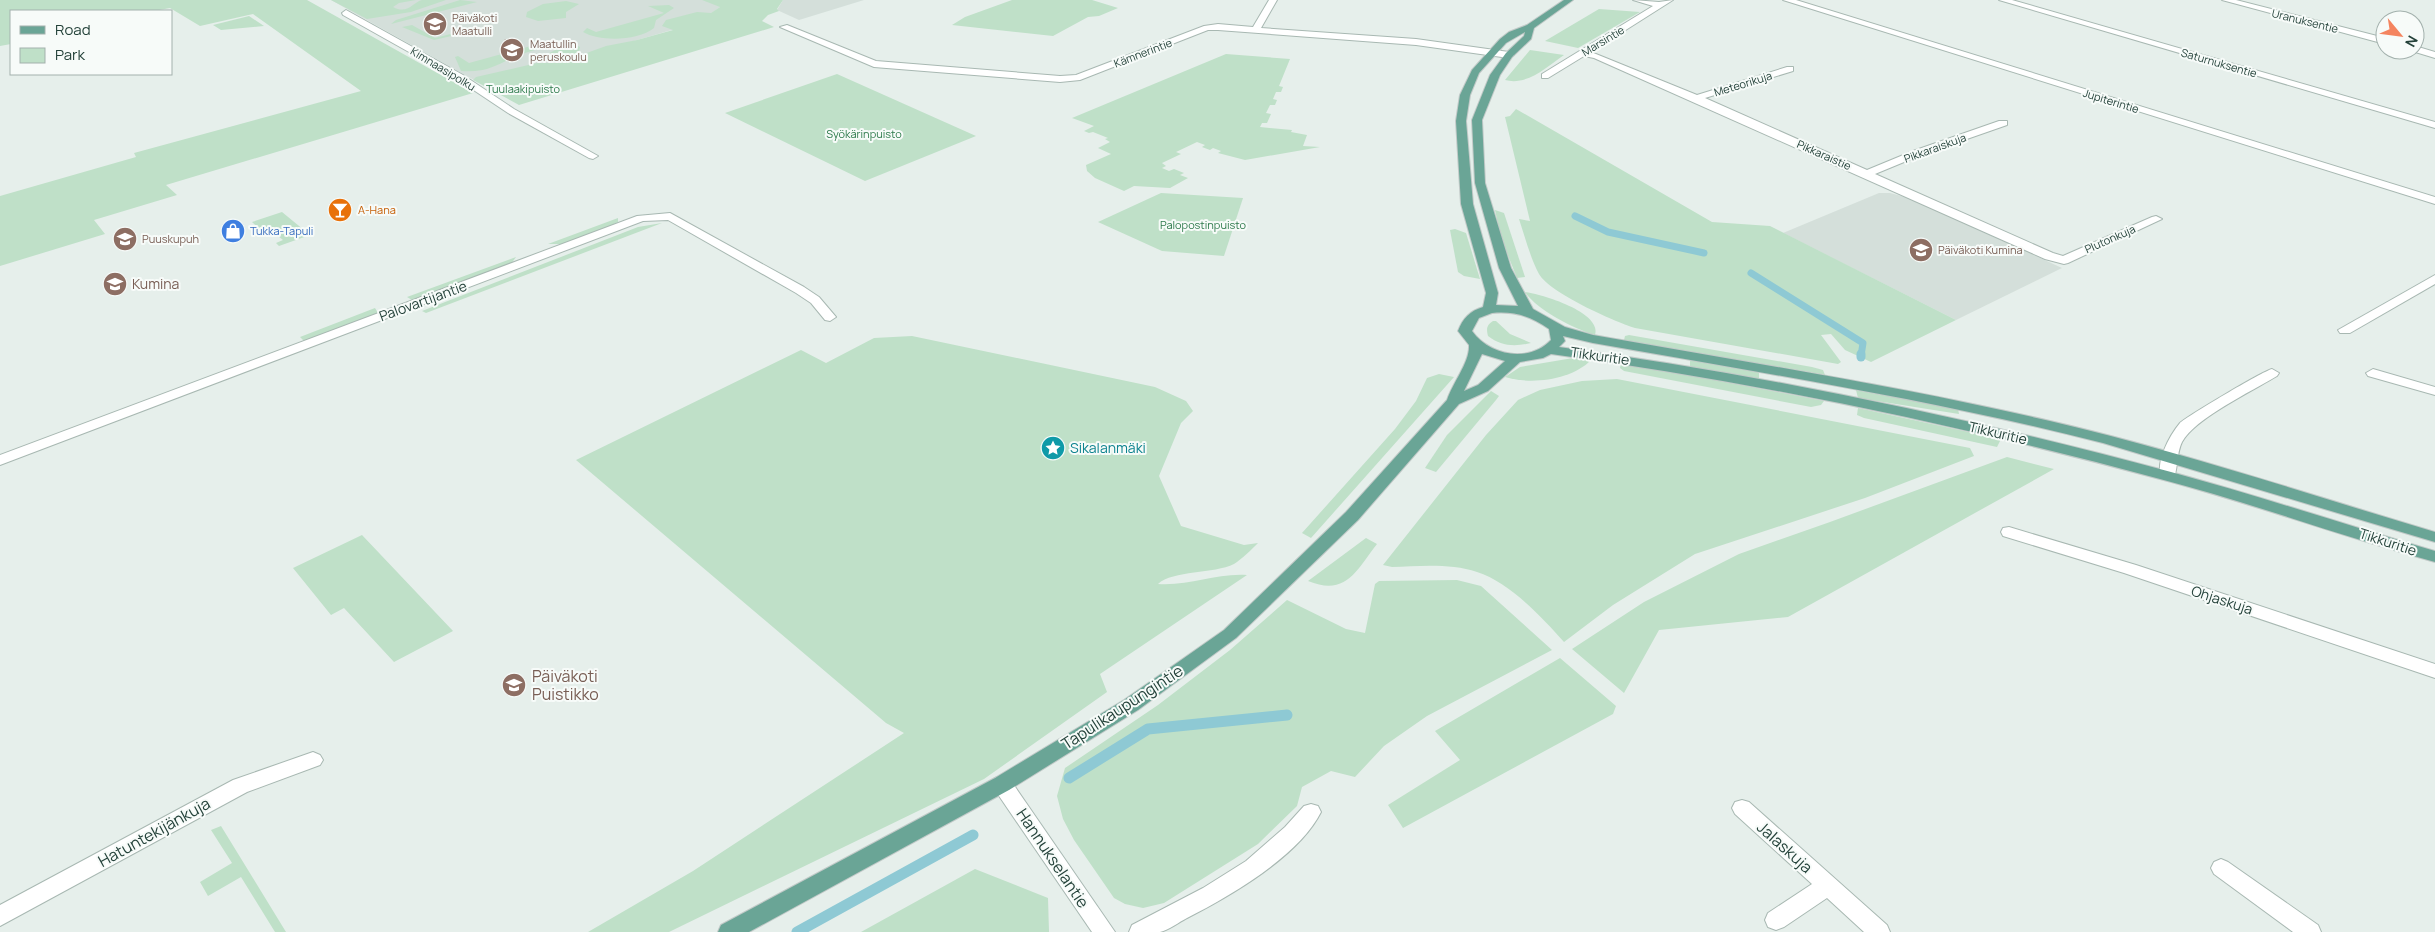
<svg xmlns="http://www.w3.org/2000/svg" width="2435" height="932" viewBox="0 0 2435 932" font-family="Manrope,sans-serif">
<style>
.built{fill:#d4dfda}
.green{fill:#bfe0c8}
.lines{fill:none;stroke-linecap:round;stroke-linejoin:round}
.stream-far2{stroke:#8ec9d4;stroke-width:7}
.stream-far1{stroke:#8ec9d4;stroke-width:9}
.stream{stroke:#8ec9d4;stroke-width:11}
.minor-casing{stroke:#a8b8b2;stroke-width:2}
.major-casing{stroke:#c2cac8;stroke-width:2}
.minor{fill:#fff;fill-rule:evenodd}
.major{fill:#6aa596;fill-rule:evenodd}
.labels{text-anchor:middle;stroke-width:4;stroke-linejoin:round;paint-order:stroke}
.far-education-label{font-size:11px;fill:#785e54;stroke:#f7fbf9;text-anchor:start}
.far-street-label{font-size:11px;fill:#24423a;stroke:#f7fbf9}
.far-park-label{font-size:11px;fill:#2d7a4b;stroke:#f7fbf9}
.far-food-label{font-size:11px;fill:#c56008;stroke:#f7fbf9;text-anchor:start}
.far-shop-label{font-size:11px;fill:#366cbe;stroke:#f7fbf9;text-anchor:start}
.education-label{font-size:14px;fill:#785e54;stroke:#f7fbf9;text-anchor:start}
.street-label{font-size:14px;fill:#24423a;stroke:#f7fbf9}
.culture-label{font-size:14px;fill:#0d838f;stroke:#f7fbf9;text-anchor:start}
.near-education-label{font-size:16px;fill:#785e54;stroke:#f7fbf9;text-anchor:start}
.near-street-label{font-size:16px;fill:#24423a;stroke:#f7fbf9}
</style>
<rect width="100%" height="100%" fill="#e6efeb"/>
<g class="built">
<path d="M331,0h399l-31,22 -216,63z"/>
<path d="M783,0h81l-65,20 -22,-10z"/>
<path d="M1879,193h11l19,5 153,70 -106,52 -173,-87z"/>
</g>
<g class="green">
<path d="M0,0h307l166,93 -307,92 11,10 -83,25 11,14 -105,32v-70l136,-39 -2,-4 227,-62 -108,-77 -53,12 -30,-18 -16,3h-143v33l-11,2z"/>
<path d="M331,0h85l-17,3 -6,4c15,8 20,-5 29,-7 7,0 17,0 24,0l-35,12 -44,7z"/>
<path d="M460,0l17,2 -86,22 5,-4z"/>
<path d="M702,0h81l-6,9 2,2 -11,4 -6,6 12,6 -255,78 -46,-25 3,-3 61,-14h22l47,-17 31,-6 36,-10 -11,-4 4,-6 31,-8 14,1 9,-6z"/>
<path d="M1012,0h80l26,8 -19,8 -11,1 -35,19 -101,-11 13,-8z"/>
<path d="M566,1l13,3 -13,8v6l-28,3 -12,-4 1,-5 16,-8z"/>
<path d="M669,5l5,3 -18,12 -2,8c-16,13 -54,14 -71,4l4,-4 9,4 68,-19 -16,-7z"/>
<path d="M1599,9l41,3 -62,36 -33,-7z"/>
<path d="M249,16l15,10 -43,4 -8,-5z"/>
<path d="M412,25l23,13 31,-8 3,2 -35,8 -32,-13z"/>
<path d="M553,40l6,1c-11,6 -26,9 -37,13 -25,9 -31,19 -61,17l-6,-14 3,-1 11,7z"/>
<path d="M578,46l2,1 -1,4c-10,7 -23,10 -35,5l13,-7z"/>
<path d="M1530,50l34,5c-17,12 -37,31 -59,25z"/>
<path d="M1226,54l64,5 -11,27 4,1 -2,5h-5l-3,7 4,1 -2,5h-5l-4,8 5,1 -4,9h-5l-2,4 32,3 -1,2 16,3 -4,11 17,1 -75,13 -27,-7 3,-2 -8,-3 -3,2 -8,-3 3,-2 -8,-3 -21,10 5,2 -19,9 4,3 -4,2 7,3 5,-2 10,4 -4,2 8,3 -18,10 -36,-2 -10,5 -29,-13 -8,-7 -1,-6 25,-11 -13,-6 12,-6 -5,-3 3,-1 -15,-6 -4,1 -5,-2 10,-5 -22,-8z"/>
<path d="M837,74l139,62 -111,45 -140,-68z"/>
<path d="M1516,109l196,113 58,4 186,94 -85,42 -26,-12 -14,-16 -10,1 20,27 -3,2 -203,-36c-22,-7 -85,-35 -96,-54 -9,-17 -14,-37 -20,-55l11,2 -25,-104 5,-1z"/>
<path d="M1161,193l82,5 -19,58 -62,-5 -64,-29z"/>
<path d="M1495,210l9,3 21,64 -8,1 -16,-40z"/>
<path d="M282,212l28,23 -31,11 -3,-3 7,-3 -10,-8 -8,2 -13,-12z"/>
<path d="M618,218v4l-6,3 -48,19h-16z"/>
<path d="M662,223l-236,90 -4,-2 216,-84z"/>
<path d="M1455,229l11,4 14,46 -16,-3 -6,-4 -8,-42z"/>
<path d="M516,257l-5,7 -99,36 -5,-3z"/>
<path d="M1525,292c16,2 77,20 70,43 -21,-6 -58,-25 -70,-43z"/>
<path d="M375,308l3,5 -8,3 -66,25 -4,-4z"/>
<path d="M1493,321h3l14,13 21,9c-17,4 -30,3 -43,-7 -2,-8 -1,-11 5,-15z"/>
<path d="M1629,335l183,32 11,3 2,5 -201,-35 1,-4z"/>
<path d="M912,336l243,51 31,14 7,10 -12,12 -22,53 22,50 63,19 14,-2c-7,7 -16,16 -24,21 -20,10 -61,6 -76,20 32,2 58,-11 89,-9l-147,99 7,18 -123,87 -315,153h-81l105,-61 211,-138 -18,-10 -310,-263 225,-110 25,13 48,-25z"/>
<path d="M1573,358l18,2c-19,20 -60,25 -86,17l15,-10z"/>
<path d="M1690,360l69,12v8l-69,-13z"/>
<path d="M1621,363l27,4 176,34 -3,4 -10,2 -187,-36 -4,-3z"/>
<path d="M1439,374l15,3 -143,161 -9,-5 93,-104 21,-28 11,-23z"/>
<path d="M1617,379l353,69 4,8 -109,42 -170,56 -82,51 -49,37c-22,-25 -55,-60 -87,-70 -26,-9 -58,-6 -85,-5l-9,-2 103,-130 32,-35 22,-10 42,-9z"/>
<path d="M1856,390l102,19 1,5 -101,-16z"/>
<path d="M1491,391l8,5 -3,4 -60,72 -11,-4 22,-33z"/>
<path d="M1858,408l143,31 -4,8 -133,-29 -7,-3z"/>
<path d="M2007,457l47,12 -266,148 -129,13 -35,63 -52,-44 72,-47 95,-48 91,-32z"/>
<path d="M362,535l91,96 -59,31 -50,-54 -13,7 -38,-47z"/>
<path d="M1366,538l11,6c-20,25 -30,53 -69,37z"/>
<path d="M1457,580l24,6 71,64 -125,66 -43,30 -29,31 -24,-6 -29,16 -5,19 -39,38 -94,59 -21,5 -18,-4 -11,-6 -40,-58 -11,-21 -6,-23 8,-28 93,-63 72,-55 57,-50 59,29 19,4 10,-49 4,-3z"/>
<path d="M1560,658l56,48 -3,8 -210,114 -15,-23 72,-45 -25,-29z"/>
<path d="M221,826l65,106h-11l-34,-55 -33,19 -8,-14 32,-19 -21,-33z"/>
<path d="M975,869l73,29 1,34h-188z"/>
</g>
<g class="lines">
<g class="stream-far2">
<path d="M1575,216l33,16 96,21"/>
<path d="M1751,273l112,70 -2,13"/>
</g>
<path class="stream-far1" d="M1861,357v-3"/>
<g class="stream">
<path d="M1069,778l79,-49 139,-14"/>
<path d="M797,932l176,-97"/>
</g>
<g class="minor-casing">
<g id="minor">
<path d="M1269,0h8l-16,28 155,11 93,13 5,3 -5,3 -93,-13 -198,-15h-10l-128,50 -20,2 -186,-15 -94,-40 7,-2 89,36 184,15 16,-1 128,-49 14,-2 35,3z"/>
<path d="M1633,0l26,2 14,-2 -82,52 106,43 90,-28h6v4l-88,27 162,72 46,-19 86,-30h8v4l-86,30 -46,19 178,79 10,3 89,-39 4,-1 6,3 -94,44 -4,1 -19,-5 -451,-201 -10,-2 -36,22h-6v-4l111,-68z"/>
<path d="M1783,0h13l639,197v7z"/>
<path d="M1999,0h13l423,122v6z"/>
<path d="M2222,0h14l149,38v6z"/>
<path d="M346,10l117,65 51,34 84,47 -5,3 -4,-1 -81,-45 -51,-34 -114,-64 -1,-2z"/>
<path d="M2415,46l20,6v6l-23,-7 3,-1z"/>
<path d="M670,213l134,74 15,10 17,20 -6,4 -5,-1 -14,-17 -15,-10 -128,-73 -25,1 -643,244v-10l637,-239z"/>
<path d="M2435,275v9l-85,49h-10l-2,-3z"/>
<path d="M2272,369l7,4 -2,3c-25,15 -83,43 -95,66 -6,12 -4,30 -9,37h-10c-10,-14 7,-44 17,-56 6,-6 83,-52 92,-54z"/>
<path d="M2373,369l62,18v8l-67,-19 -2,-3z"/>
<path d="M2009,527l127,38 299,99v14l-311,-105 -121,-37 -2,-4 2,-4z"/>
<path d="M313,752l7,3 3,5 -3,5 -73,27 -247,134v-21l233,-125z"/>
<path d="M1002,776l7,2 106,154h-23l-97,-142 -3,-6 3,-6z"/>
<path d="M1742,800l7,2 138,123 3,7h-26l-37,-34 -43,29 -8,3 -8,-3 -3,-7 3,-7 44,-29 -77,-70 -3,-6 3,-6z"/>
<path d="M1311,804l7,2 3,6c-22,44 -91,84 -134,106 -8,4 -18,12 -27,14 -10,0 -21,0 -31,0l3,-7 71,-37 43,-27 39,-34 19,-21z"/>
<path d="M2221,859l7,3 90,63 3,7h-28l-79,-58 -3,-6 3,-6z"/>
</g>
</g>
<g class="major-casing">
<path id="major" d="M1564,0h9l-39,28 -3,11 -19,18 -12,18 -18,45 3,63 26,85 22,41 32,18 28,8c153,27 306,51 457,86 130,30 257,73 385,111v10l-332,-99c-168,-43 -340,-70 -510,-100l-30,-7 2,5 -6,6c206,28 411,71 612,125 88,24 176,53 264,79v11c-92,-25 -183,-59 -275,-83 -200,-54 -404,-97 -609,-125l-8,4 -23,4 -32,29 -29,13 -101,116 -122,118 -98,72 -129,80 -260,142h-31l3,-7 274,-147 129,-78 100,-70 122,-118 101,-112c6,-18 23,-38 22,-55l-11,-14c5,-13 12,-20 25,-24l3,-14 -25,-89 -5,-83 4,-26 12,-25 28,-31 9,-7 18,-7zM1525,32l-1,4 -18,17 -16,22 -18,45 3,63 24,85 19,38 -22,-1 2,-12 -25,-89 -7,-83 4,-26 9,-22 27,-30zM1492,313c23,-2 38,3 57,16l2,11c-22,23 -61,16 -79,-9l7,-13zM1482,354l23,7 -27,24 -14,6z"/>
</g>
<use href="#minor" class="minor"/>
<use href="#major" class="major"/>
</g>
<defs>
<g id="school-disc" transform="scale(1.25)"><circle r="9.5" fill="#8d6e63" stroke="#f7fbf9"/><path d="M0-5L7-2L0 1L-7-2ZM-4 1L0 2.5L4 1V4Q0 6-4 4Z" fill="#fff"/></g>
<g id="bar-disc" transform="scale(1.25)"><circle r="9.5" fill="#e8710a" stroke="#f7fbf9"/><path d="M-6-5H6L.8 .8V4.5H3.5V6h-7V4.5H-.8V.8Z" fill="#fff"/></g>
<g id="shop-disc" transform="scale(1.25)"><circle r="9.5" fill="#3f7fe0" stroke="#f7fbf9"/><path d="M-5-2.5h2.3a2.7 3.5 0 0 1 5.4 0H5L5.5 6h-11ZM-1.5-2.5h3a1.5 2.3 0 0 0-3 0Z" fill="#fff"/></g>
<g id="sight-disc" transform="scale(1.25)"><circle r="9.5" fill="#0f9aa8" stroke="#f7fbf9"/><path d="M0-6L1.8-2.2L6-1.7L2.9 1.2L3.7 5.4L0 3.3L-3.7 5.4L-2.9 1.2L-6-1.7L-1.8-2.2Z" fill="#fff"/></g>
</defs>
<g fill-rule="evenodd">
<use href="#school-disc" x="435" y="24"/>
<use href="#school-disc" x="512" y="50"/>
<use href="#bar-disc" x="340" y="210"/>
<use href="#shop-disc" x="233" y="231"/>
<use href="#school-disc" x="125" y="239"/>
<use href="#school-disc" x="1921" y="250"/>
<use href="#school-disc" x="115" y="284"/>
<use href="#sight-disc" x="1053" y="448"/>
<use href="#school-disc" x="514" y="685"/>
</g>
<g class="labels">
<g class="far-education-label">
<text x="452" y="22">Päiväkoti<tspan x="452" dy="13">Maatulli</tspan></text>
<text x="530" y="48">Maatullin<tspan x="530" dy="13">peruskoulu</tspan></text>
<text x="142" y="243">Puuskupuh</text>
<text x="1938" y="254">Päiväkoti Kumina</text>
</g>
<g class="far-street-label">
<text transform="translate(2305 21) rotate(14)" y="4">Uranuksentie</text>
<text transform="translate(1603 41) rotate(-31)" y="4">Marsintie</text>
<text transform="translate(1143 53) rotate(-21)" y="4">Kämnerintie</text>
<text transform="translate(2219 63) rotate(16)" y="4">Saturnuksentie</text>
<text transform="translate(443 69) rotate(31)" y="4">Kimnaasipolku</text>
<text transform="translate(1743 84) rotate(-17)" y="4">Meteorikuja</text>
<text transform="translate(2111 101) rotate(17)" y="4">Jupiterintie</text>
<text transform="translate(1935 148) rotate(-20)" y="4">Pikkaraiskuja</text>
<text transform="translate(1824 155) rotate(24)" y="4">Pikkaraistie</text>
<text transform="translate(2110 239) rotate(-24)" y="4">Plutonkuja</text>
</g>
<g class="far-park-label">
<text x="523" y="93">Tuulaakipuisto</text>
<text x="864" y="138">Syökärinpuisto</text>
<text x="1203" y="229">Palopostinpuisto</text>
</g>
<g class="far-food-label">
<text x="358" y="214">A-Hana</text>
</g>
<g class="far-shop-label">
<text x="250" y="235">Tukka-Tapuli</text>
</g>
<g class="education-label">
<text x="132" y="289">Kumina</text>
</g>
<g class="street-label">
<text transform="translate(423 301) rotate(-20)" y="5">Palovartijantie</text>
<text transform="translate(1600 356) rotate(8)" y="5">Tikkuritie</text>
<text transform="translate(1998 433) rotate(13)" y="5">Tikkuritie</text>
<text transform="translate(2388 542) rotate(18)" y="5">Tikkuritie</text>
<text transform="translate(2222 600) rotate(18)" y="5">Ohjaskuja</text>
</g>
<g class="culture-label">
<text x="1070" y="453">Sikalanmäki</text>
</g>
<g class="near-education-label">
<text x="532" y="682">Päiväkoti<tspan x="532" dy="18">Puistikko</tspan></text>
</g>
<g class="near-street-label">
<text transform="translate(1122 707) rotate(-33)" y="6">Tapulikaupungintie</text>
<text transform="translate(154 832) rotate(-29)" y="6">Hatuntekijänkuja</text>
<text transform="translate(1785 847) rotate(42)" y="6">Jalaskuja</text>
<text transform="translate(1053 858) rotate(56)" y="6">Hannukselantie</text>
</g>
</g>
<rect x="10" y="10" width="162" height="65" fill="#f7fbf9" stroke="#a3b1ad"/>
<rect x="20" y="26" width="25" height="8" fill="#6aa596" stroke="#a3b1ad"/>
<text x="55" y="35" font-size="15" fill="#24423a">Road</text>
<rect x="20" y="48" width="25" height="15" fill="#bfe0c8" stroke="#a3b1ad"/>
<text x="55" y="60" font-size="15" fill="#24423a">Park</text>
<g transform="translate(2400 35) rotate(119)"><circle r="24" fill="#f7fbf9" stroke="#a3b1ad"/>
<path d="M0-4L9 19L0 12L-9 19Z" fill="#f4845f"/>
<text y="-8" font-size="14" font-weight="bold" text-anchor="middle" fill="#24423a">N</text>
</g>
</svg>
